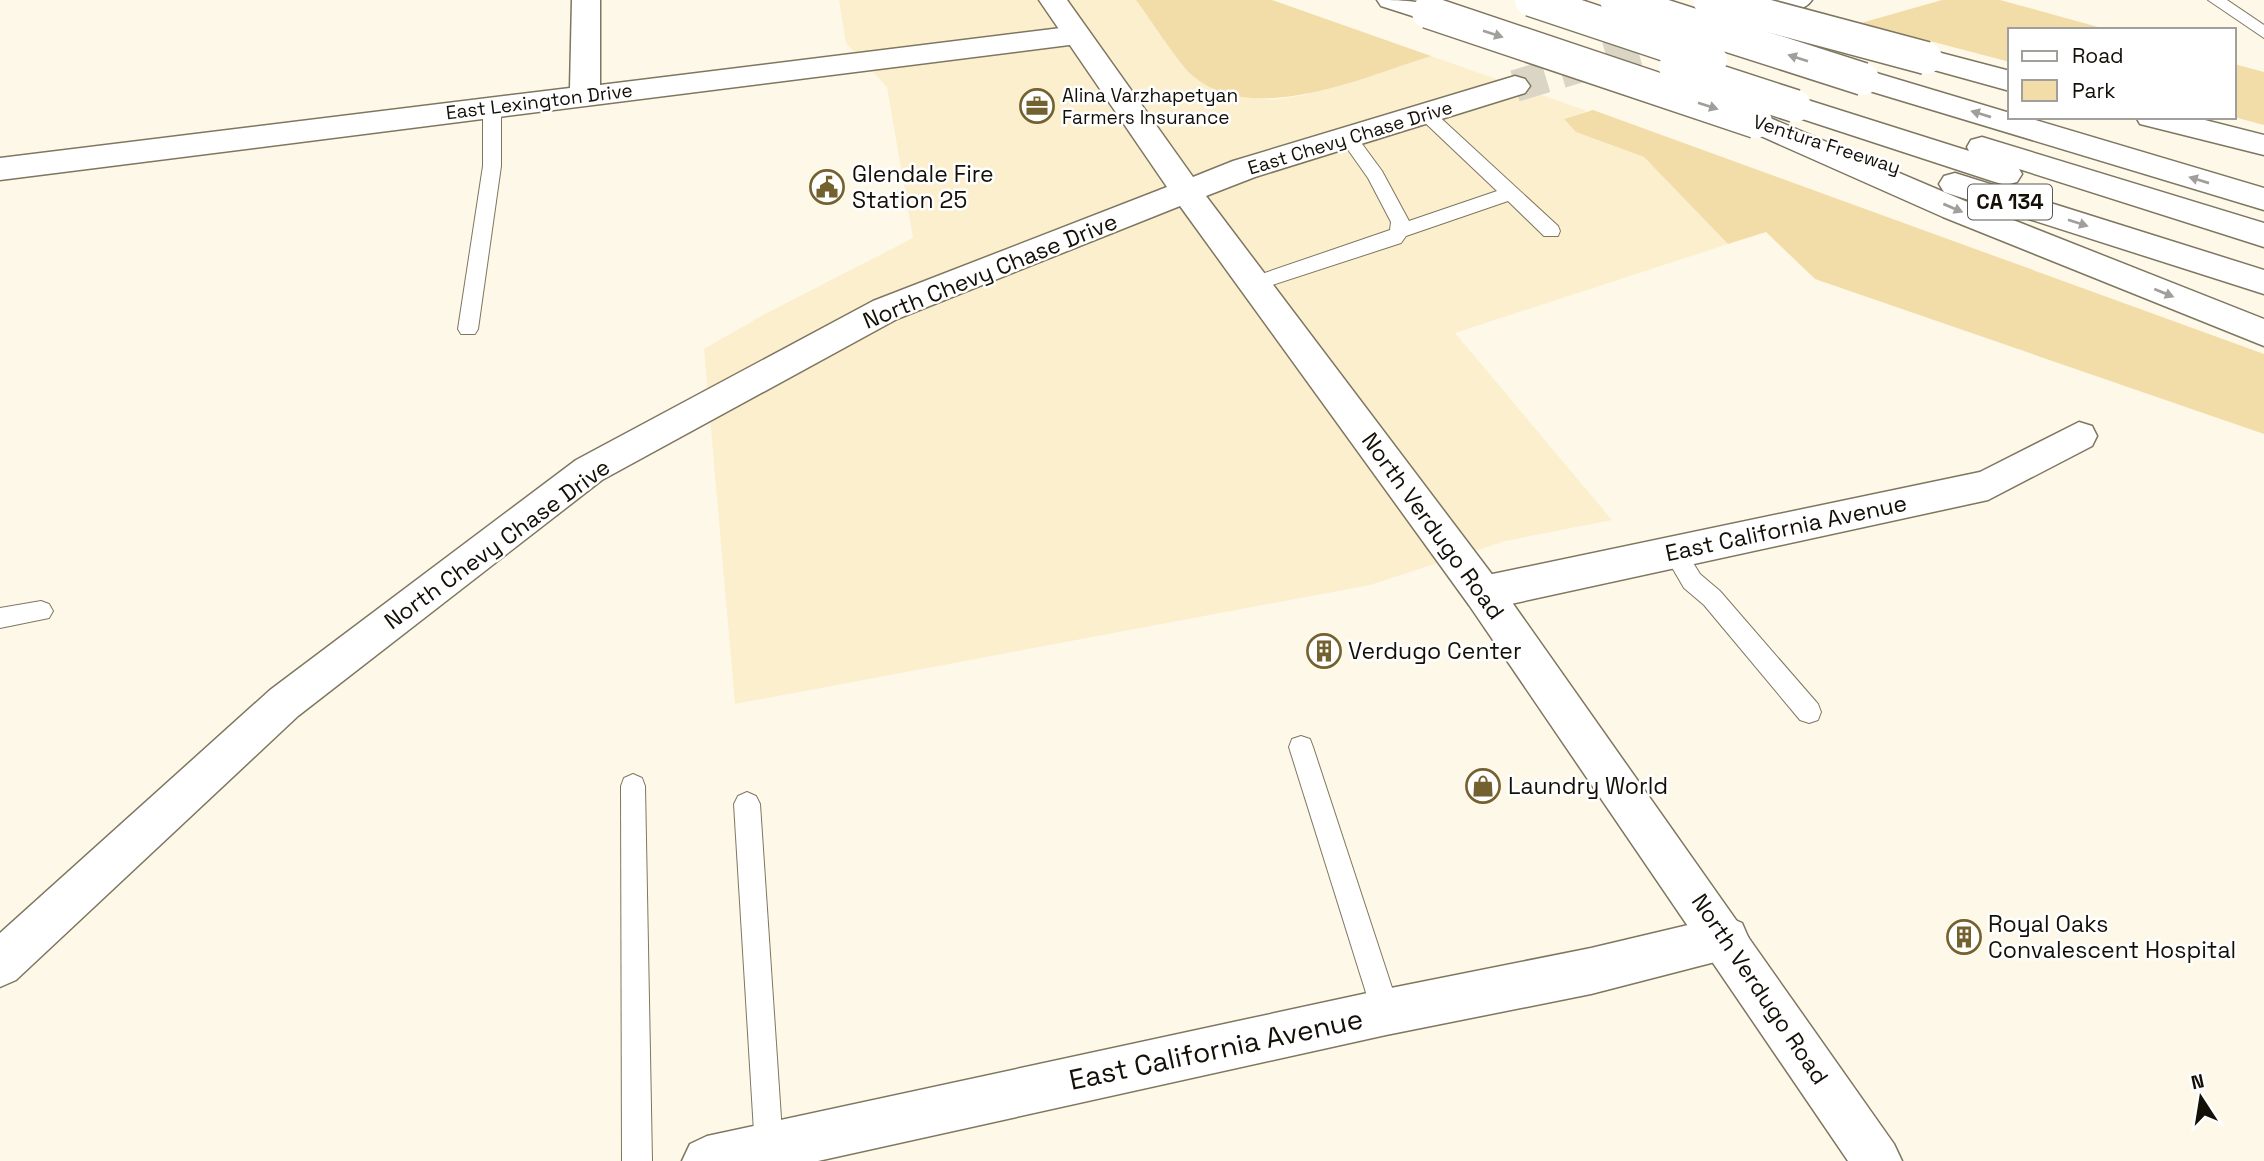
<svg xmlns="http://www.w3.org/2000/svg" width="2264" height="1161" viewBox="0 0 2264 1161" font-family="'Space Grotesk',sans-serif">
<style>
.built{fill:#fbefce}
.green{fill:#f2dda8}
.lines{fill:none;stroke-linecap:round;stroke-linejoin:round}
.secondary-tunnel{stroke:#dbd5c6;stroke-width:32;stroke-dasharray:32 16;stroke-linecap:butt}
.service-casing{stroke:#7f7660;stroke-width:2}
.minor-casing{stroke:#7f7660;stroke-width:3}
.secondary-casing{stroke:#7f7660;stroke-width:3}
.motorway-casing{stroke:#7f7660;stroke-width:3}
.service{fill:#fff;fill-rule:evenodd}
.minor{fill:#fff;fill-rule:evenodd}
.secondary{fill:#fff;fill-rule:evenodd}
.motorway{fill:#fff;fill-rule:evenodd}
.motorway-bridge-casing{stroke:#7f7660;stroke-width:35;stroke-linecap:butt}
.motorway-bridge{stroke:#fff;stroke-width:32}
.oneway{fill:#a19f9c}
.labels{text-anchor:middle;stroke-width:5;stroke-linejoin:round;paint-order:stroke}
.far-poi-label{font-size:19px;fill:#141008;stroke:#fff;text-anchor:start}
.far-street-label{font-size:19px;fill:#141008;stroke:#fff}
.shield{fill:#fff;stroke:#5a5852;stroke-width:2}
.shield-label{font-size:21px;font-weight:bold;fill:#141008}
.poi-label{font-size:23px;fill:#141008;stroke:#fff;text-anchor:start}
.street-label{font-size:23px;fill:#141008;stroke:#fff}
.near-street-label{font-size:28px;fill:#141008;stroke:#fff}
</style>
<rect width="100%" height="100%" fill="#fef8e8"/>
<path class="built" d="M839,0h297l58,77 36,18 44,5 30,-5 127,-39 156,55 -23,8 12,13 68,25 84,87 -273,89 157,187 -107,21 -135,44 -635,119 -31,-355 59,-34 150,-77 -26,-151 -41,-44z"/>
<g class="green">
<path d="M1136,0h136l159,56c-65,20 -175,71 -237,21 -15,-12 -44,-59 -58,-77z"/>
<path d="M1942,0h58l109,30h-99v32l-149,-39z"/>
<path d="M2234,64l30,8v53l-30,-8z"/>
<path d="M1593,110l671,244v80l-449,-155 -49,-47 -38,12 -84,-87 -68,-25 -12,-13z"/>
</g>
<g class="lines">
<path class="secondary-tunnel" d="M1515,86l166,-50"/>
<g class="service-casing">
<g id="service">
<path d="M2208,0h19l37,25v13z"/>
<path d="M492,101l9,6v59l-23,163 -3,5h-14l-3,-5 25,-163v-59z"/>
<path d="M1426,108l6,2 126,116 2,5 -2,5h-14l-36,-35 -102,35 -5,7 -147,48 -7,-2 -3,-5 3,-5 143,-49 1,-8 -23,-44 -29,-41 3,-4h12l28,38 27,50 88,-30 -77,-73 -3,-4z"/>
<path d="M1674,543l8,2 18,29 20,17 98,113 3,8 -3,8 -9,3 -9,-3 -96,-115 -20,-17 -21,-36 3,-7z"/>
<path d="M41,601l8,3 4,7 -4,7 -49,10v-20z"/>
<path d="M1301,736l9,3 3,8 87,265 -4,10 -10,4 -10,-4 -4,-10 -83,-265 3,-8z"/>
<path d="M633,774l9,4 3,8 7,375h-30l-1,-375 3,-8z"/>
<path d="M747,792l9,4 4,8 23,344 -4,10 -7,3 -13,-3 -4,-10 -21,-344 4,-8z"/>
</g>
</g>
<g class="minor-casing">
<g id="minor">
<path d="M572,0h28v85l477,-59 10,3 4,6 -4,6 -10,3 -1077,136v-22l570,-70z"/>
<path d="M2079,422l13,4 5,10 -5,10 -104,54 -505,110 -14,-5 -5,-12 5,-12 14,-5 497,-104z"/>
<path d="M1726,916l16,7 7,16 -7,16 -151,39 -205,41 -568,126h-136l8,-17 17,-8 679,-147 205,-41z"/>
</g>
</g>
<g class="secondary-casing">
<g id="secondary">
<path d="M1039,0h28l126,177 40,-16 272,-82 10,-3 10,3 5,7 -5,7 -270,84 -49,19 291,385 397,563 8,17h-54l-379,-556 -289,-399 -283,113 -295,161 -304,236 -282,264 -16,7v-54l270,-243 306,-230 297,-159 294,-114z"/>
<path d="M1775,0h37c-8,11 -23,13 -36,10l-4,-6z"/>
</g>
</g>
<g class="motorway-casing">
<g id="motorway">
<path d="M1377,0c19,0 53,0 65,12l-4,6 -10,3 -47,-15z"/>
<path d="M1926,49l84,22v20l-94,-26 -4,-7 4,-7z"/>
<path d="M1863,69l147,44v4h15l239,71v22l-411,-124 -5,-7 5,-7z"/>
<path d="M1795,96l174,55 -2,-4 4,-7 11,-3 282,86v24l-245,-78 3,5 -5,8 -11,3 -11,-3 -211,-69 -4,-7 4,-7z"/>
<path d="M1756,112l209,89 299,118v27l-321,-129 -198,-88 -4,-7 4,-7z"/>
<path d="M2136,117h57l71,18v20l-124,-31z"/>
<path d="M1955,173l309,97v24l-320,-102 -5,-8 5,-8z"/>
</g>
</g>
<use href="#service" class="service"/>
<use href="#minor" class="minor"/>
<use href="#secondary" class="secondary"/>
<use href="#motorway" class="motorway"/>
<g class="motorway-bridge-casing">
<g id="motorway-bridge">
<path d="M1531,0l180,60"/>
<path d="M1616,0l247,79"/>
<path d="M1709,0l217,58"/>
<path d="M1428,12l328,110"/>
<path d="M1675,67l120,39"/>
</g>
</g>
<use href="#motorway-bridge" class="motorway-bridge"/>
</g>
<defs><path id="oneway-solid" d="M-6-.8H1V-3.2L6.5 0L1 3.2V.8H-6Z" transform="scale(1.75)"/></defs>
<g class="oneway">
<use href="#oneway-solid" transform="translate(1493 34) rotate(18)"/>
<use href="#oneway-solid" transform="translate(1798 58) rotate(-162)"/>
<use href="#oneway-solid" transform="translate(1708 106) rotate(18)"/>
<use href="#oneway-solid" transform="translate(1981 114) rotate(-163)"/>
<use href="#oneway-solid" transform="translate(2199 180) rotate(-163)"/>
<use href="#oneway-solid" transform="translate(1953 208) rotate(23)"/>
<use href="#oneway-solid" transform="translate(2078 223) rotate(18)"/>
<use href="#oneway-solid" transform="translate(2164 293) rotate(22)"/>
</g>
<defs>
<g id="office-ring" transform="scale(1.75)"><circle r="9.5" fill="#fff" stroke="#73612f" stroke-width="1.5"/><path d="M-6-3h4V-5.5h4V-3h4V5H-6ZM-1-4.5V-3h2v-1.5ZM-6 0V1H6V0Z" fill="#73612f"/></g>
<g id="civic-ring" transform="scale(1.75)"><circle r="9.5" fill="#fff" stroke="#73612f" stroke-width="1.5"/><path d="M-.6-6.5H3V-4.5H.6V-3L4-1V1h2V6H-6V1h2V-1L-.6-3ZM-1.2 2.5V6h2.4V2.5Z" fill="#73612f"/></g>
<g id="building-ring" transform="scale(1.75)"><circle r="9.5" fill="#fff" stroke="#73612f" stroke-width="1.5"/><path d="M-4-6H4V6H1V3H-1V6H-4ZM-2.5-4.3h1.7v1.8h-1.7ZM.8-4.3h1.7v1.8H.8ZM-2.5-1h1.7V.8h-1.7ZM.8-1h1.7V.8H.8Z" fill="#73612f"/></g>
<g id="shop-ring" transform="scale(1.75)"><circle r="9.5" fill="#fff" stroke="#73612f" stroke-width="1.5"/><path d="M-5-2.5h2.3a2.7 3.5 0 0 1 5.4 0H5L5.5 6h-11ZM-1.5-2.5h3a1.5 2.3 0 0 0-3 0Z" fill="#73612f"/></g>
</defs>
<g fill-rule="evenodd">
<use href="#office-ring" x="1037" y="106"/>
<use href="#civic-ring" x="827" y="187"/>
<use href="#building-ring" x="1324" y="651"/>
<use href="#shop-ring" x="1483" y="786"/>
<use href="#building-ring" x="1964" y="937"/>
</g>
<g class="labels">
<g class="far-poi-label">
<text x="1062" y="102">Alina Varzhapetyan<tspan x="1062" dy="22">Farmers Insurance</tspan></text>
</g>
<g class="far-street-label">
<text transform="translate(539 101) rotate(-7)" y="7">East Lexington Drive</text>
<text transform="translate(1350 137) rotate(-17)" y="7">East Chevy Chase Drive</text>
<text transform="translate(1827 144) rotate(18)" y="7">Ventura Freeway</text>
</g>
<rect class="shield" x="1968" y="184.5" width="84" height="35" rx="5"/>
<g class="shield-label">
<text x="2010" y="209">CA 134</text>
</g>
<g class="poi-label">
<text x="852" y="182">Glendale Fire<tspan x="852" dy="26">Station 25</tspan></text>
<text x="1348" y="659">Verdugo Center</text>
<text x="1508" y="794">Laundry World</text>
<text x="1988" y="932">Royal Oaks<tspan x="1988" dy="26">Convalescent Hospital</tspan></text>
</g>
<g class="street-label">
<text transform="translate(990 271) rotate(-22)" y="8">North Chevy Chase Drive</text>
<text transform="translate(1433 526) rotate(54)" y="8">North Verdugo Road</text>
<text transform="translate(1786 528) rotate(-12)" y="8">East California Avenue</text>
<text transform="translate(497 544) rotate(-36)" y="8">North Chevy Chase Drive</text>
<text transform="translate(1760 989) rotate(56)" y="8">North Verdugo Road</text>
</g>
<g class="near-street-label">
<text transform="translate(1216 1049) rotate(-12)" y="10">East California Avenue</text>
</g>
</g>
<rect x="2008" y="28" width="228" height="91" fill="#ffffff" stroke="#a19f9c" stroke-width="2"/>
<rect x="2022" y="51" width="35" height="10" fill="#ffffff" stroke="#a19f9c" stroke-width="2"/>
<text x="2072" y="63" font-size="21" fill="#141008">Road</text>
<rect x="2022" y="80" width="35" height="21" fill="#f2dda8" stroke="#a19f9c" stroke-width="2"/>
<text x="2072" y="98" font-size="21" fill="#141008">Park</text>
<g transform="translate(2201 1098) rotate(348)" stroke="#ffffff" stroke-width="5" paint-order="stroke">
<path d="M0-5L12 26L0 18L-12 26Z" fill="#141008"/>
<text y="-10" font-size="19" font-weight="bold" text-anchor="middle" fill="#141008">N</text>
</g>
</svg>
